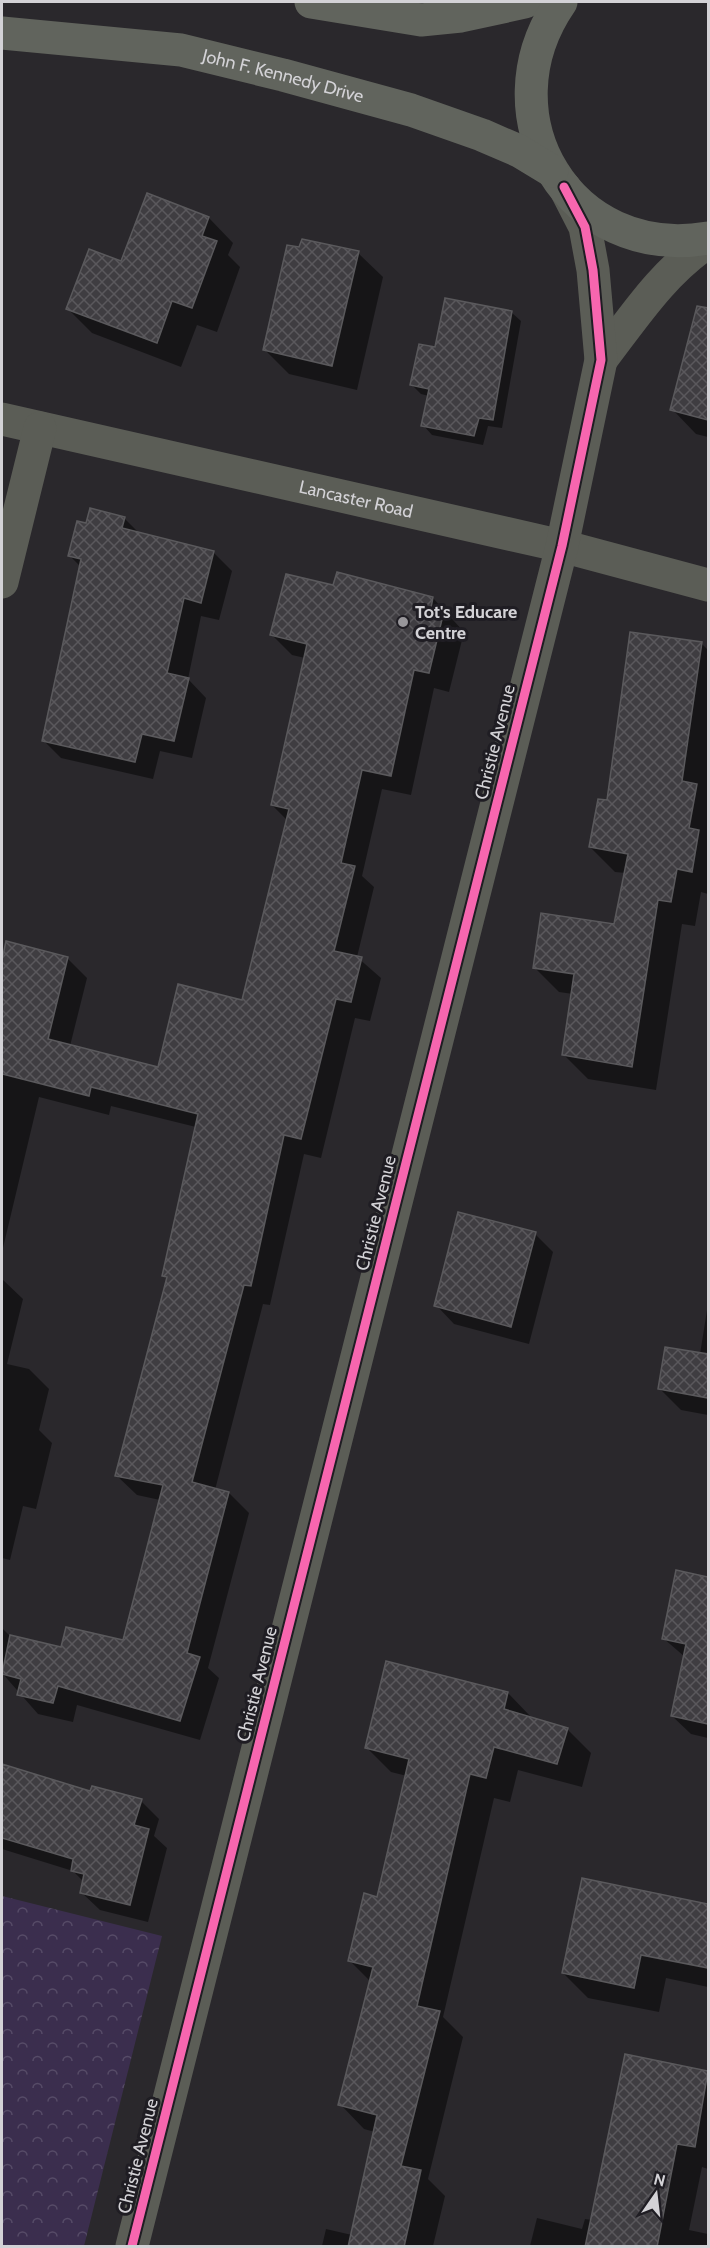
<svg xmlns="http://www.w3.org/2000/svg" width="710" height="2248" viewBox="0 0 710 2248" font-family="Cabin,sans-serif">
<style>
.park{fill:url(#park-crowns)}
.shadow{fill:#0007}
.building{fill:url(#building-cross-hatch);stroke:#5a595c;stroke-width:1.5}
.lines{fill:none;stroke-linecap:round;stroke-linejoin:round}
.minor{stroke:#5b5d56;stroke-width:33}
.highway{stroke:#61645d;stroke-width:33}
.cycleway-casing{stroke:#1f1d23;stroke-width:13}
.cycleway{stroke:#f766af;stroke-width:9}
.poi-dot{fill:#98969a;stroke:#1f1d23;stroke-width:2}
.labels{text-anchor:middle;stroke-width:6;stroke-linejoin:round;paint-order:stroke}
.street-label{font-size:18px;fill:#d3d2d6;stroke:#1f1d23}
.poi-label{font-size:18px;font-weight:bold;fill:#d3d2d6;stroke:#1f1d23;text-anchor:start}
</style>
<defs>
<pattern id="park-crowns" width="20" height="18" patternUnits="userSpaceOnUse" patternTransform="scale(1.5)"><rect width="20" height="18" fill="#3b2e4e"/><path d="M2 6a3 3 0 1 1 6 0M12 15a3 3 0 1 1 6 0" fill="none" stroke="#564b67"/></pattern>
<pattern id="building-cross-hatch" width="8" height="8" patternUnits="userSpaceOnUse" patternTransform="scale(1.5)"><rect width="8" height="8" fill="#3f3d41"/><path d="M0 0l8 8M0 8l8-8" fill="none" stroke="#5a585c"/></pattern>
</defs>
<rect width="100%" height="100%" fill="#2a282c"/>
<path class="park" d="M2,1896l160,40 -78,310h-82z"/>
<g class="shadow">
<path d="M148,195l61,23 24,25 -5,12 12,12 -23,65 -20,-7 -16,42 -89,-34 -25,-25 55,-45z"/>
<path d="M358,253l25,24 -26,113 -68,-16 -25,-25z"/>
<path d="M511,312l10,9 -19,107 -14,-2 -5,19 -51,-10 -9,-10 6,-29 -8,-2 -9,-9z"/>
<path d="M688,345l20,5v87l-12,-3 -24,-25z"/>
<path d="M124,518l16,16 74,19 18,18 -13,49 -18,-4 -13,63 18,19 -14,60 -32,-7 -7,28 -92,-21 -18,-18 38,-173 -12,-12 18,-30z"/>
<path d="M334,587l99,11 31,34 -15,60 -15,-4 -23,107 -29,-6 -20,87 12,11 -17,70 24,21 -11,43 -15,-3 -34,140 -17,-4 -34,151 -7,-1 -48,186 14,3 20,20 -41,155 11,10 -19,62 -123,-35 -4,17 -35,-8 -36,-41v-45l9,9 51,12 62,-7 36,-142 -23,-5 -20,-19 51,-196 -4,-4 32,-149 -85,-21 -2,9 -70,-18 -37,155v-286l5,-23 60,15 20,20 -17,68 89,22 84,-66 44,-182 -15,-15 33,-147 -13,-3 -20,-20z"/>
<path d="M701,643l7,7v244l-7,-2 -6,34 -13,-2 -26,166 -68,-11 -25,-25 10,-60 -14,-2 -25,-25 81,-41 11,-53 -11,-1 -25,-25 19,-45z"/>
<path d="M535,1234l18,18 -24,92 -75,-20 -18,-19z"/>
<path d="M2,1279l21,20 -16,65 22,5 20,20 -10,41 13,13 -16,66 -13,-3 -13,54 -8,-2z"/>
<path d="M708,1304v111l-27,-5 -22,-22 41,-34z"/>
<path d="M677,1572l31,6v160l-17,-4 -19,-18 13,-59 -22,-19z"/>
<path d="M508,1693l24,25 35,11 24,24 -9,34 -64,-17 -8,32 -16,-4 -51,219 20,20 -35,142 17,17 -12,50h-111l4,-17 26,6 23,-103 -11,-3 -24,-25 31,-122 -22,-22 30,-61 28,-123 -16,-4 -25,-25z"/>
<path d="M2,1766l89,27 50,8 18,18 -5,17 13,12 -19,74 -48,-12 -19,-18 3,-10 -11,-11 -71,-22z"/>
<path d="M583,1880l125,26v81l-42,-9 -7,34 -71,-14 -25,-25z"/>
<path d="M626,2056l82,17v96l-6,-2 -13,63 19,4v12h-178l7,-28 45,11 3,-10 7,1z"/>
</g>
<g class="building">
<path d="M147,193l62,24 -7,19 15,5 -25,67 -20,-7 -15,42 -91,-34 23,-60 32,12z"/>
<path d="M302,239l57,12 -27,115 -69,-16 24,-105 12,2z"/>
<path d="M445,298l67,13 -19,109 -14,-2 -5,18 -53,-10 8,-37 -19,-4 9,-41 16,3z"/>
<path d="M697,306l11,2v112l-38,-10z"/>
<path d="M90,508l35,9 -3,11 92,23 -13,52 -17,-5 -17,75 22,5 -15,63 -32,-7 -7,28 -93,-21 39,-182 -13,-3 9,-35 9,2z"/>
<path d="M337,572l96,25 -2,11 13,3 -15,62 -15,-3 -23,106 -29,-6 -21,93 14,3 -21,85 28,6 -11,45 -15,-3 -35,140 -17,-4 -33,151 -7,-1 -52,197 37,10 -42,161 13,4 -20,64 -122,-35 -5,17 -36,-8 4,-16 -19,-5 8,-39 51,12 5,-20 57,13 40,-155 -48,-9 52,-199 -5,-1 36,-162 -107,-27 -2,9 -87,-22v-114l4,-19 62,16 -20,82 110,28 20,-83 64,16 47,-191 -18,-4 36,-161 -37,-9 16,-61 47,11z"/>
<path d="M630,632l72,10 -20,139 15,3 -8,44 10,2 -7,42 -15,-3 -6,33 -13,-2 -26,167 -70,-12 12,-81 -41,-6 8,-55 73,11 14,-70 -39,-7 9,-48 9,1z"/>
<path d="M458,1212l78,20 -25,95 -77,-21z"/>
<path d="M665,1347l43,7v44l-50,-9z"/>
<path d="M676,1570l32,7v147l-37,-8 15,-72 -24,-5z"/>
<path d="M386,1661l122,31 -4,17 64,19 -11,36 -63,-17 -8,31 -16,-4 -53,232 23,5 -39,155 20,4 -17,77h-56l29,-132 -39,-10 35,-138 -25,-6 16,-68 13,4 32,-138 -44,-11z"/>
<path d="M2,1764l88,27 2,-5 50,13 -8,26 15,4 -19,76 -50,-12 4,-19 -13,-3 2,-12 -71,-21z"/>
<path d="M582,1878l126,26v64l-67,-13 -7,33 -72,-15z"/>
<path d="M625,2054l83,17 -13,76 -18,-3 -20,103h-72z"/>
</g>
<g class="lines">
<g class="minor">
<path d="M601,360c33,-43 62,-88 107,-118"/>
<path id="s1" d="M2,419l560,127 146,39"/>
<path d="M2,582l38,-154"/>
<path d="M132,2246l430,-1700 39,-186 -8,-90 -8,-43 -20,-39"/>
</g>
<g class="highway">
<path d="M311,2l110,18 40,-4 64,-14"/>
<path d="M561,2c-79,114 9,260 147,236"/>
<path id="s2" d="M2,33l179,17 102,25 128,35 71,25 37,16 33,20"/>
</g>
<g class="cycleway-casing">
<path id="cycleway" d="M132,2246l430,-1700 39,-186 -8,-90 -8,-43 -21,-40"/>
</g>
<use href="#cycleway" class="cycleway"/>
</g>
<circle class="poi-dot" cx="403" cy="622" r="6"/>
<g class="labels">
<g class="street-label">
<text dy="6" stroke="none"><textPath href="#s2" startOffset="285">John F. Kennedy Drive</textPath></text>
<text dy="6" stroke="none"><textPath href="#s1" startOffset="363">Lancaster Road</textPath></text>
<text transform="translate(495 742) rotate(-76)" y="6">Christie Avenue</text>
<text transform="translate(376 1213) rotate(-76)" y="6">Christie Avenue</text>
<text transform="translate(257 1684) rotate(-76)" y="6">Christie Avenue</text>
<text transform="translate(138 2156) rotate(-76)" y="6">Christie Avenue</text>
</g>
<g class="poi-label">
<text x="415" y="618">Tot's Educare<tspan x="415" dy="21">Centre</tspan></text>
</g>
</g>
<rect width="710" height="2248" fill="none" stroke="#d3d2d6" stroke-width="6"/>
<g transform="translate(656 2194) rotate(14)" stroke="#1f1d23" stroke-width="4.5" paint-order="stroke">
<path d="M0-4.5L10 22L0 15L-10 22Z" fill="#d3d2d6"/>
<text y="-9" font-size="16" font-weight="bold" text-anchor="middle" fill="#d3d2d6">N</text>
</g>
</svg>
